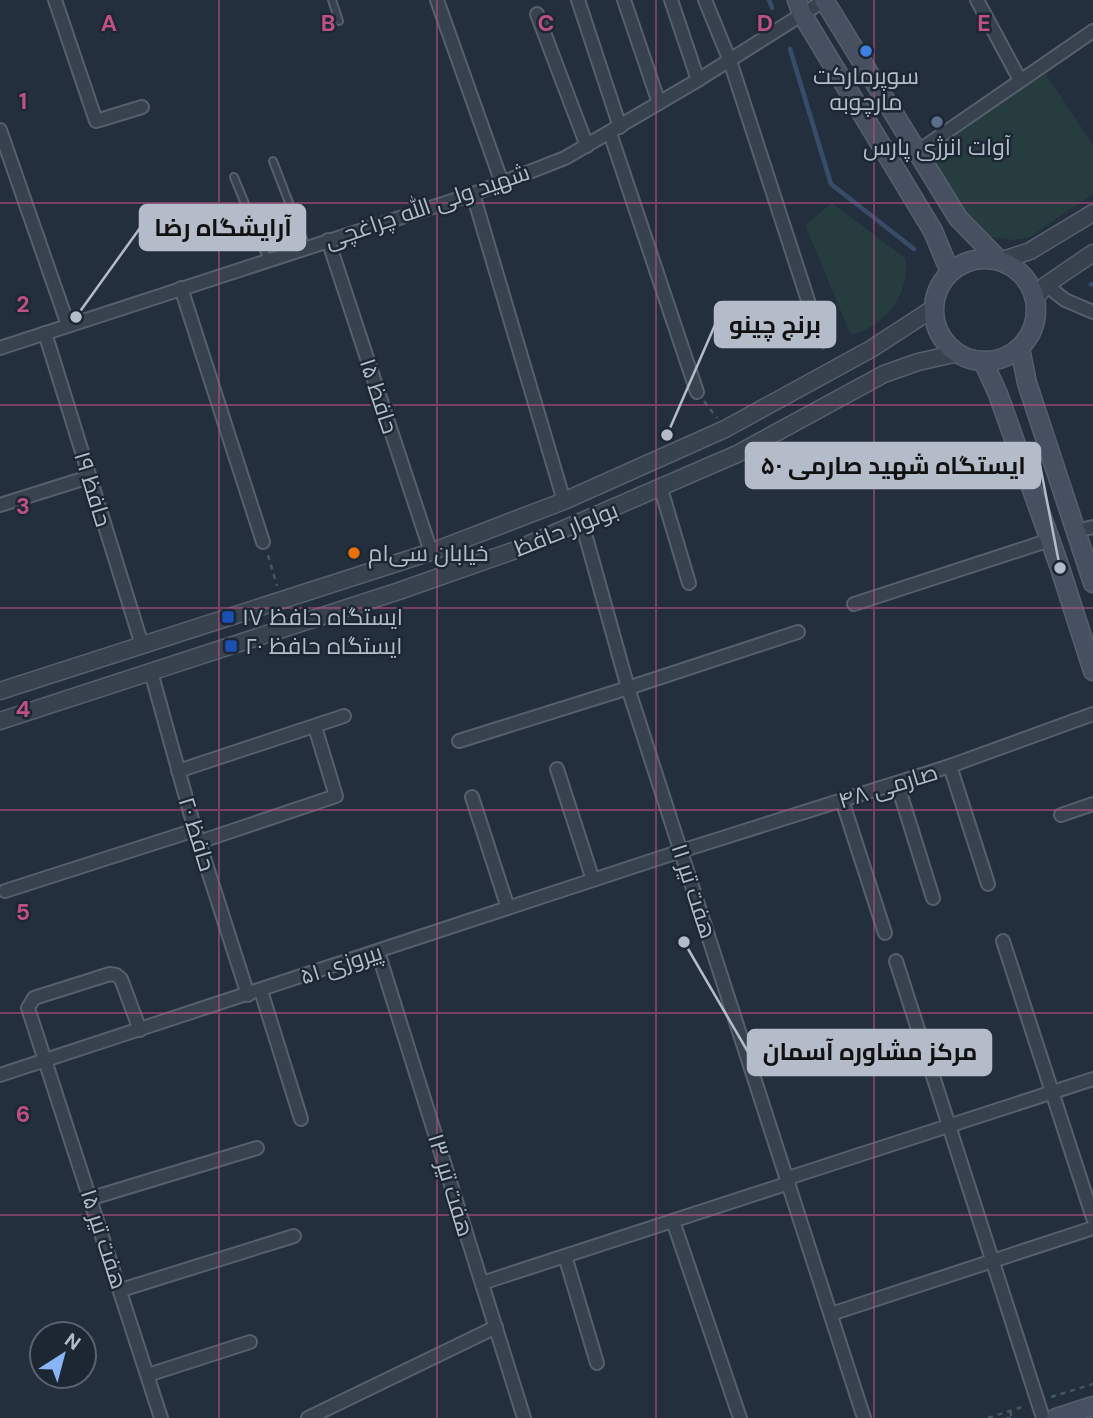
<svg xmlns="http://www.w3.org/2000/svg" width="1093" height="1418" viewBox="0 0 1093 1418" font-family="'DM Sans',Cairo,sans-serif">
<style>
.green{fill:#263c3f}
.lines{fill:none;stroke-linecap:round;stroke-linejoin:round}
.stream{stroke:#394c67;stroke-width:4.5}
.service-casing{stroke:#565f6c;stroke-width:10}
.minor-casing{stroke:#565f6c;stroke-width:16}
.tertiary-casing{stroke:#565f6c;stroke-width:19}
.secondary-casing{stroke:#565f6c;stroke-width:21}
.path{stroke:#44595c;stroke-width:2.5;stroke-dasharray:5 5;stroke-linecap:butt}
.service{stroke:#38414e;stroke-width:6}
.minor{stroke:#38414e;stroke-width:12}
.tertiary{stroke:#38414e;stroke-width:16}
.secondary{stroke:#465061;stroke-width:18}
.grid{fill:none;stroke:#bd5182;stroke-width:2;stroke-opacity:0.55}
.shop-dot{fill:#3f7fe0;stroke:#1d2633;stroke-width:2.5}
.service-dot{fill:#5c6f8a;stroke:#1d2633;stroke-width:2.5}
.food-dot{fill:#e8710a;stroke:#1d2633;stroke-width:2.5}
.transit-dot{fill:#1a4fb4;stroke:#1d2633;stroke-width:2.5}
.labels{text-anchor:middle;stroke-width:5;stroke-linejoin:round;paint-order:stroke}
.poi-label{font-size:23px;fill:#b4bcc9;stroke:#1d2633;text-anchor:start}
.street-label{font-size:23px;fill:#b4bcc9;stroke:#1d2633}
.grid-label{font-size:23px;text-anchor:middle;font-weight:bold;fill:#bd5182;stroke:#1d2633;stroke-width:5;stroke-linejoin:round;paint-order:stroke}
.leader{fill:none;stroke:#b4bcc9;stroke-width:2.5}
.callout-dot{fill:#b4bcc9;stroke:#1d2633;stroke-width:2.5}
.callout{fill:#b4bcc9;stroke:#b4bcc9;stroke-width:2.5}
.callout-label{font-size:24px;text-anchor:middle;font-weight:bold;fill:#111}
</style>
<rect width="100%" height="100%" fill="#242f3e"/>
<g class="green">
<path d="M1046,74l47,71v49l-65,44 -15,2 -32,-4 -54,-75 1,-8 10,-9z"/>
<path d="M832,203l74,56c2,38 -19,65 -55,76l-46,-110z"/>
</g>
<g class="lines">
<g class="stream">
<path d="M769,0l3,8"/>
<path d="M790,49l41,135 83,65"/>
<path d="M1091,284l2,1"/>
</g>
<g class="service-casing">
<g id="service">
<path d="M332,0l7,21"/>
<path d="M273,161l33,86"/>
<path d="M234,177l34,83"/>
</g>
</g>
<g class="minor-casing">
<g id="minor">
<path d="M55,0l41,121 46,-14"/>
<path d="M437,0l65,183"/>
<path d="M578,0l42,127"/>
<path d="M624,0l35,103"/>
<path d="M671,0l27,80"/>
<path d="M705,0l25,61 85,261"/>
<path d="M977,0l43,80"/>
<path d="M537,14l50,132"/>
<path d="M0,130l68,195"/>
<path d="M610,133l87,259"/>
<path d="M917,152l176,-121"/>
<path d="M473,194l91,307"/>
<path d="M328,240l103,312"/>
<path d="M1046,285l19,15 28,12"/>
<path d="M181,288l82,254"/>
<path d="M45,333l97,312"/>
<path d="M0,348l473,-154 92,-36 133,-78 127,-80"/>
<path d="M661,489l28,94"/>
<path d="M0,505l89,-28"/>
<path d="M582,523l46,165 236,730"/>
<path d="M1076,531l17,-4"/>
<path d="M854,604l196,-64"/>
<path d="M151,672l44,158 53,165"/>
<path d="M459,741l169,-53 170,-56"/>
<path d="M950,766l38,118"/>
<path d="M557,769l36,111"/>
<path d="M178,771l166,-55"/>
<path d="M897,783l36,115"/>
<path d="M472,797l36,111"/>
<path d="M842,800l43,133"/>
<path d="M1061,815l32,-11"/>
<path d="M199,842l137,-46 -21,-69"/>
<path d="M5,891l190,-61"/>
<path d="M1003,941l90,277"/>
<path d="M378,952l146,466"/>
<path d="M896,961l147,457"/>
<path d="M261,991l40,128"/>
<path d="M140,1030l-19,-51 -5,-4 -6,-1 -76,24 -6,10 133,410"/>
<path d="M0,1075l681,-224 269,-85 143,-52"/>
<path d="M788,1178l305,-99"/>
<path d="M92,1198l165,-50"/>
<path d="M673,1221l67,197"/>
<path d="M565,1256l32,107"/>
<path d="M482,1283l307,-100"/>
<path d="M121,1290l173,-54"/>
<path d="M831,1314l262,-86"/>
<path d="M148,1375l102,-33"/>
<path d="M308,1418l188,-91"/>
</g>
</g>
<g class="tertiary-casing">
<g id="tertiary">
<path d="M1000,261l30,-10 63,-38"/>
<path d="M1035,299l11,-14 47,-32"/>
<path d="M0,691l431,-139 133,-51 161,-72 146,-80 63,-41"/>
<path d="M0,721l399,-130 114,-40 224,-97 147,-80 34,-12 40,-9"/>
</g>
</g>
<g class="secondary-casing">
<g id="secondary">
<path d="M797,0l5,14 131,217 17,41"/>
<path d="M824,0l134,218 42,43"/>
<circle cx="985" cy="310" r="51"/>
<path d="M1020,348l7,35 66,200"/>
<path d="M983,361l15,33 62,174 33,103"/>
<path d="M1056,1418l37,-12"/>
</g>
</g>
<g class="path">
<path d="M819,335l6,19"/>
<path d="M704,401l13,17"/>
<path d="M268,555l9,31"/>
<path d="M1051,1397l42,-13"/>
<path d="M1010,1411l2,7"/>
<path d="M988,1418l37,-12"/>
<path d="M1006,1418h6"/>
</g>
<use href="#service" class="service"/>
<use href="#minor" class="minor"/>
<use href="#tertiary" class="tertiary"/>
<use href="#secondary" class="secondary"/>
</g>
<path class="grid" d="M219,0v1418M437,0v1418M656,0v1418M874,0v1418M0,203h1093M0,405h1093M0,608h1093M0,810h1093M0,1013h1093M0,1215h1093"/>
<circle class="shop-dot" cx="866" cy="51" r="7"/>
<circle class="service-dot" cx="937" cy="122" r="7"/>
<circle class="food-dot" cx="354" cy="553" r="7"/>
<g class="transit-dot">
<rect x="221" y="610" width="14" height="14" rx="3.5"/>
<rect x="224" y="639" width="14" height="14" rx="3.5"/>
</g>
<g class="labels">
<g class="poi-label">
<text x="866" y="84" text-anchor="middle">سوپرمارکت<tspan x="866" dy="26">مارچوبه</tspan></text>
<text x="937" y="155" text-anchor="middle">آوات انرژی پارس</text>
<text x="368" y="561">خیابان سی‌ام</text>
<text x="242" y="625">ایستگاه حافظ ۱۷</text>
<text x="245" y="654">ایستگاه حافظ ۲۰</text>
</g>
<g class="street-label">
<text transform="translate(427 206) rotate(-19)" y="8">شهید ولی الله چراغچی</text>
<text transform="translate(379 396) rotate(72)" y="8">حافظ ۱۵</text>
<text transform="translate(93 489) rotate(73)" y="8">حافظ ۱۹</text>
<text transform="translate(566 529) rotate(-22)" y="8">بولوار حافظ</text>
<text transform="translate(888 786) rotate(-17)" y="8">صارمی ۴۸</text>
<text transform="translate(197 834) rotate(73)" y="8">حافظ ۲۰</text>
<text transform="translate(694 891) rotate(72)" y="8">هفت تیر ۱۱</text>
<text transform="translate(341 964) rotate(-18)" y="8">پیروزی ۵۱</text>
<text transform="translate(451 1185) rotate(73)" y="8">هفت تیر ۱۳</text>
<text transform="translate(104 1239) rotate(72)" y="8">هفت تیر ۱۵</text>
</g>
</g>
<g class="grid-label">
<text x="109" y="31">A</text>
<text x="328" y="31">B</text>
<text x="546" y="31">C</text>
<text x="765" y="31">D</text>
<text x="984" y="31">E</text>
<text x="23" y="109">1</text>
<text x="23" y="312">2</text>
<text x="23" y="514">3</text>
<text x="23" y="717">4</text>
<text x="23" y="920">5</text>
<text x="23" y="1122">6</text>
</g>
<path class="leader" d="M76 317L140 228M667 435L715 325M1060 568L1040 465M684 942L748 1052"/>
<g class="callout-dot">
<circle cx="76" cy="317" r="7"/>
<circle cx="667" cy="435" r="7"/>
<circle cx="1060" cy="568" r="7"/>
<circle cx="684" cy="942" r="7"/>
</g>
<g class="callout">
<rect x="140" y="205" width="165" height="45" rx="7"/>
<rect x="715" y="302" width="120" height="45" rx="7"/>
<rect x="746" y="443" width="294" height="45" rx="7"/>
<rect x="748" y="1030" width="243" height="45" rx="7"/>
</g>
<g class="callout-label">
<text x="223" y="236">آرایشگاه رضا</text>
<text x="775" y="333">برنج چینو</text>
<text x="893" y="474">ایستگاه شهید صارمی ۵۰</text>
<text x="870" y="1060">مرکز مشاوره آسمان</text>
</g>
<g transform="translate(63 1355) rotate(36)"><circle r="33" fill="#1d2633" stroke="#59626f" stroke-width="2"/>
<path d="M0-5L12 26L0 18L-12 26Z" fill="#8ab4f8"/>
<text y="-10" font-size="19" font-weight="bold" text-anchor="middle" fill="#b4bcc9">N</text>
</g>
</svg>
